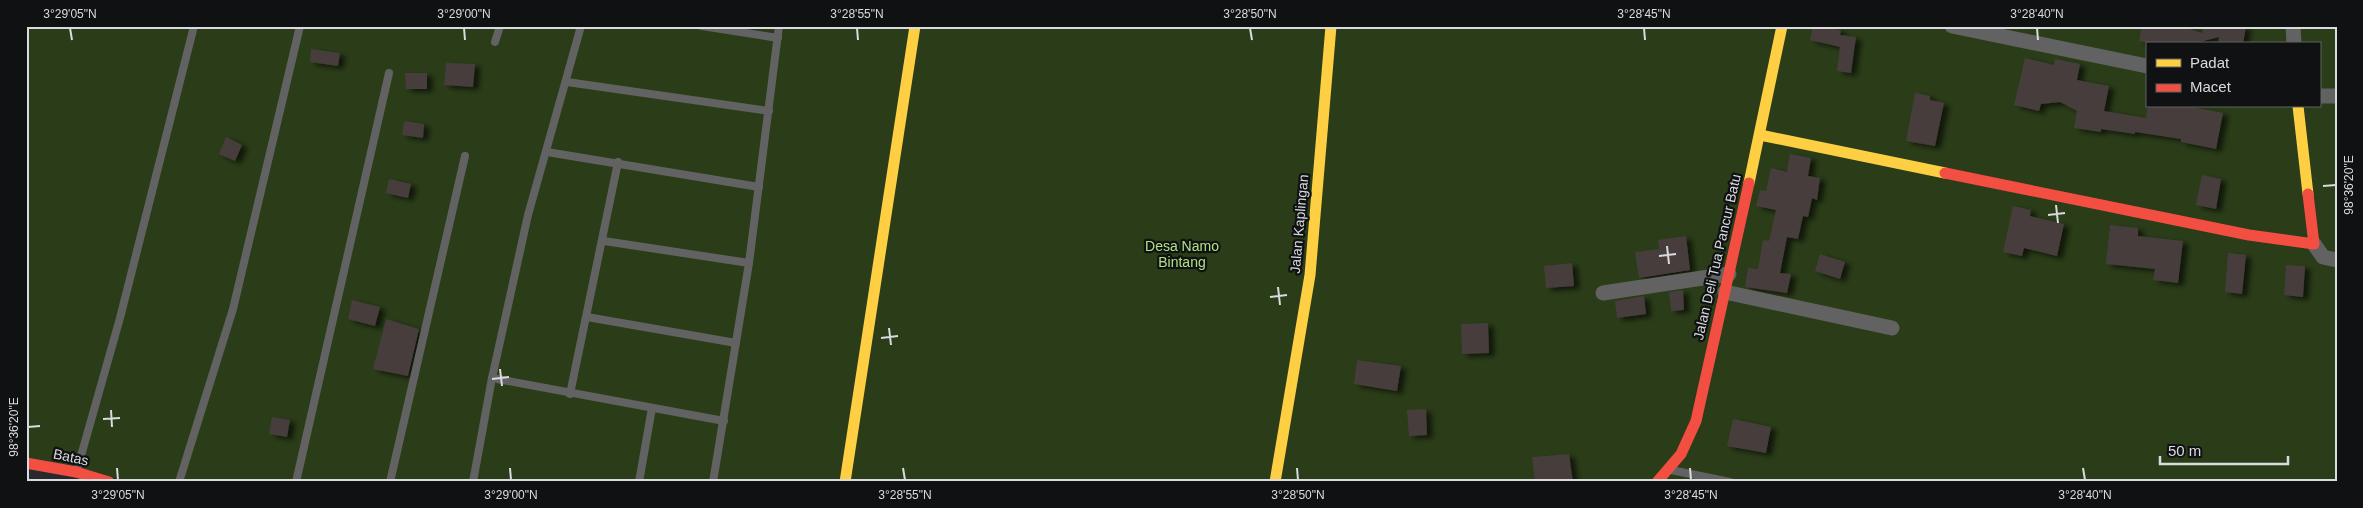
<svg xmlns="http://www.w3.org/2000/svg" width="2363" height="508" viewBox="0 0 2363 508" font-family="Arial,sans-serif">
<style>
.green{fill:#2a3c18;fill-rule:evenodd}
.building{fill:#463e3c;filter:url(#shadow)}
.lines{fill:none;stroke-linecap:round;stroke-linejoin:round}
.lane{stroke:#626262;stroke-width:8}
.street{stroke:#626262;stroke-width:15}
.slow{stroke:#ffcf43;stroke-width:11}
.jam{stroke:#f24e42;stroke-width:11}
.ticks{fill:none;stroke:#d9dbde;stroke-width:2}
.labels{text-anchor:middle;stroke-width:4.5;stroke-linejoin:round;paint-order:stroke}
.street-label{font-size:14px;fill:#d9dbde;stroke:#101113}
.park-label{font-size:14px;fill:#b0e284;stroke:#101113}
.neatline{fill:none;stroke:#d9dbde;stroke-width:2}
.ticks-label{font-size:12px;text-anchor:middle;fill:#d9dbde}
</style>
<defs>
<filter id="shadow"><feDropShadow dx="5.5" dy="3" stdDeviation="2.5" flood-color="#0009"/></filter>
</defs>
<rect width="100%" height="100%" fill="#27292c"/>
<path class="green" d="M26,26h2311v456h-2199l-112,-19zM2147,44h172v62h-172z"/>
<g class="building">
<path d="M1813,26l28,4 -1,5 16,2 -5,36 -14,-2 3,-24 -30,-7z"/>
<path d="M2142,26h38l22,7 2,-7h42l-3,18h-25l1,-7 -27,7h-38l-15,-3z"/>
<path d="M311,49l29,4 -2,13 -28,-4z"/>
<path d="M2025,58l29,7 1,-6 25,5 -3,16 32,6 -5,25 42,7 2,-12h39l36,7 -7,36 -35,-7v-3l-46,-7v2l-34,-5v3l-27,-4 3,-17 -17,-9 -19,2 -2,7 -25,-6z"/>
<path d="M446,63l29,1 -2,23 -29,-2z"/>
<path d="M405,73h22v16h-21z"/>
<path d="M1915,93l15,3v4l14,3 -9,43 -29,-5z"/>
<path d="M404,121l20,3 -1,14 -21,-3z"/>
<path d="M226,137l16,8 -7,16 -16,-7z"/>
<path d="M1790,154l21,4 -3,18 12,2 -3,22 -5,-2 -4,19 -5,-1 -5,23 -11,-2 -7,36 11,1 -4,19 -42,-6 3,-19 10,1 5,-29 6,1 7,-31 -20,-4 4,-16 6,1 5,-23 16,4z"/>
<path d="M2202,175l19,4 -5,30 -20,-4z"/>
<path d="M389,179l22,5 -3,14 -22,-5z"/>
<path d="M2013,206l18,4 -1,6 34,8 -7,32 -33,-8 -2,8 -19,-4z"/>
<path d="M2110,225l28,3v8l45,5 -5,42 -25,-3 2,-11 -49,-5z"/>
<path d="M1686,236l4,34 -51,8 -4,-26 24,-3 -1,-9z"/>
<path d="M2228,253l18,2 -4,39 -17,-2z"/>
<path d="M1820,254l25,8 -5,17 -25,-8z"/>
<path d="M1572,263l2,23 -28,2 -2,-22z"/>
<path d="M2286,265l19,1 -2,31 -19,-2z"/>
<path d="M1683,290l1,20 -13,1 -2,-19z"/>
<path d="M1644,296l2,18 -29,4 -2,-17z"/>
<path d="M352,300l28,7 -5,19 -27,-7z"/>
<path d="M386,319l33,10 -11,47 -35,-7z"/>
<path d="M1488,323l1,30 -27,1 -1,-30z"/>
<path d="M1357,360l44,6 -4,25 -43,-7z"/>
<path d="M1426,409l1,26 -18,1 -2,-26z"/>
<path d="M272,417l18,3 -3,17 -18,-3z"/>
<path d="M1733,419l38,8 -5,26 -39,-7z"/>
<path d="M1569,454l4,28h-38l-3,-25z"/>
</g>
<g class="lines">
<g class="lane">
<path d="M702,26l76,12"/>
<path d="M495,42l5,-16"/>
<path d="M567,82l202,29"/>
<path d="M547,152l212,35"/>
<path d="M604,241l145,22"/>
<path d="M587,317l149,26"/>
<path d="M492,378l232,43"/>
<path d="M570,394l48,-232"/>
<path d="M77,470l43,-152 74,-292"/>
<path d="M1671,470l59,12"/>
<path d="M179,482l54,-173 67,-283"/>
<path d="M296,482l93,-409"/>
<path d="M390,482l75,-326"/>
<path d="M473,482l19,-104 36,-163 53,-189"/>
<path d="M639,482l13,-74"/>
<path d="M713,482l36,-219 30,-237"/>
</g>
<g class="street">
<path d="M1952,26l195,40"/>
<path d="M2293,26l1,18"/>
<path d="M2319,96h18"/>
<path d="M2314,244l9,13 14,3"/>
<path d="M1725,292l167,36"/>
<path d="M1603,293l126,-19"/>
</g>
<g class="slow">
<path d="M2298,106l10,88"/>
<path d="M1760,135l185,38"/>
<path d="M1749,183l33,-157"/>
<path d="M845,482l70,-456"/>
<path d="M1275,482l35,-207 21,-249"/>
</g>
<g class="jam">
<path d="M1945,173l304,62 65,9 -6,-50"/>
<path d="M26,463l50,9 33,10"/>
<path d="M1657,482l24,-28 15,-33 53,-238"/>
</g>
</g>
<path class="ticks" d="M70,28l2,12M464,28l1,12M857,28l1,12M1250,28l2,12M1644,28l1,12M2037,28l1,12M2323,186l13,-1M2056,205l2,18M2048,215l17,-2M1667,246l2,18M1659,256l17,-2M1278,287l2,18M1270,297l17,-2M889,328l2,17M881,338l17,-2M500,369l2,17M492,379l17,-2M111,410l1,17M103,419l17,-1M28,427l12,-1M117,468l1,12M510,468l1,12M903,468l2,12M1297,468l1,12M1690,468l1,12M2083,468l2,12"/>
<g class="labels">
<g class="street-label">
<text transform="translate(1299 224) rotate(-85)" y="5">Jalan Kaplingan</text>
<text transform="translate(1717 257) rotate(-77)" y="5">Jalan Deli Tua Pancur Batu</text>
<text transform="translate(71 457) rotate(12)" y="5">Batas</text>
</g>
<g class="park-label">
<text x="1182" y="251">Desa Namo<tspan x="1182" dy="16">Bintang</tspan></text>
</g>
</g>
<rect width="2363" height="508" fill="none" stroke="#101113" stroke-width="55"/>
<rect x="2146" y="42" width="175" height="65" fill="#101113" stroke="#606264"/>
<rect x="2156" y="59" width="25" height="8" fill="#ffcf43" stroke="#606264"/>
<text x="2190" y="68" font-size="15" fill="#d9dbde">Padat</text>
<rect x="2156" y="84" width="25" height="8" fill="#f24e42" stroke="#606264"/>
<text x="2190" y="92" font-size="15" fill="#d9dbde">Macet</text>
<path d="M2160 456v8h128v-8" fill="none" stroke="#d9dbde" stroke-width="2.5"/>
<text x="2168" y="456" font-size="15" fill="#d9dbde" stroke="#101113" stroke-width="4" paint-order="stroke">50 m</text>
<rect x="28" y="28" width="2308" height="452" class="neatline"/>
<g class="ticks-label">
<text x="70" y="18">3°29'05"N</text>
<text x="464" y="18">3°29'00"N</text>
<text x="857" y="18">3°28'55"N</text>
<text x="1250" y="18">3°28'50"N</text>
<text x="1644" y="18">3°28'45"N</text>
<text x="2037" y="18">3°28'40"N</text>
<text transform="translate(2349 185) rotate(-90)" y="4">98°36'20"E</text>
<text transform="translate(14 427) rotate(-90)" y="4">98°36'20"E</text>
<text x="118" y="499">3°29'05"N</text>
<text x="511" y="499">3°29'00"N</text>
<text x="905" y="499">3°28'55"N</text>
<text x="1298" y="499">3°28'50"N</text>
<text x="1691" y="499">3°28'45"N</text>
<text x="2085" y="499">3°28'40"N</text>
</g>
</svg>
